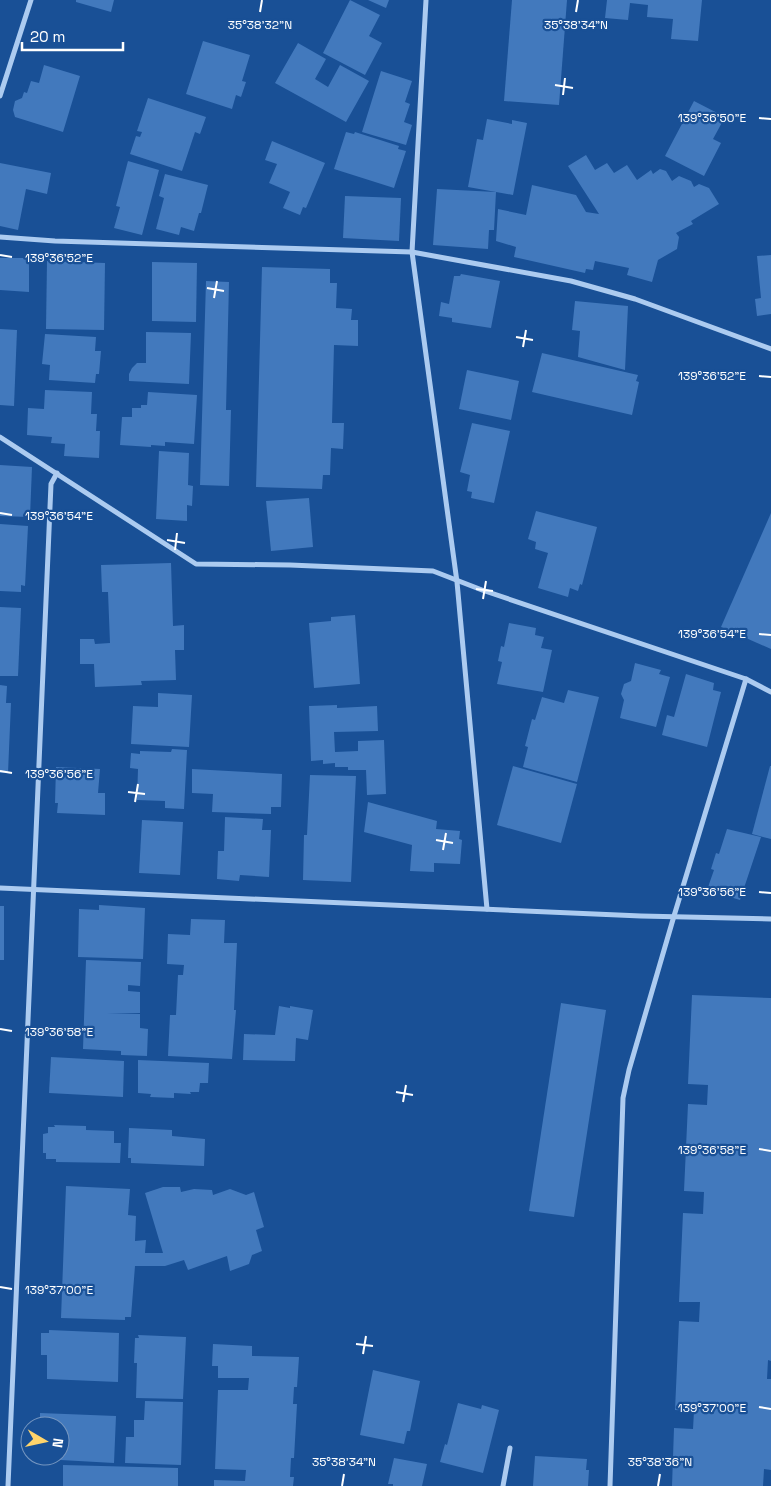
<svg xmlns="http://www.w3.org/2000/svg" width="771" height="1486" viewBox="0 0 771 1486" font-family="'Space Grotesk',sans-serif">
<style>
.building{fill:#4279bd}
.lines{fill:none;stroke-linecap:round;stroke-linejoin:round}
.street{stroke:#accbf0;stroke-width:5}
.ticks{fill:none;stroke:#fff;stroke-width:2}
.ticks-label{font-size:12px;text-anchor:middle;fill:#fff;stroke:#195096;stroke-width:4.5;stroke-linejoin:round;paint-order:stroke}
</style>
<rect width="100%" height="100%" fill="#195096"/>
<g class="building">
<path d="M76,0h38l-3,12 -35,-10z"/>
<path d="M350,0l30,15 -11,21 13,7 -17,32 -42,-22z"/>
<path d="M368,0h21l-3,8z"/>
<path d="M512,0h55l-8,105 -55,-4z"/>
<path d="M607,0h95l-4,41 -27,-2 2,-20 -26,-2 1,-12 -18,-2 -2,17 -23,-2z"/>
<path d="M203,41l47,14 -8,26 4,1 -5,15 -5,-2 -4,14 -46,-15z"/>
<path d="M298,43l28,16 -11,20 13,8 12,-22 29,16 -23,41 -71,-39z"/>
<path d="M44,65l36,11 -17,56 -48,-15 -2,-7 2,-9 7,-3 2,-6 3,1 4,-12 8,2z"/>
<path d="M381,71l31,10 -7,21 5,2 -6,18 8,3 -6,20 -44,-13z"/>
<path d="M148,98l58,19 -6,17 -5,-2 -13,39 -52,-17 6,-18 4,1 2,-5 -5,-1z"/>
<path d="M694,101l31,16 -12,22 8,4 -17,33 -39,-20z"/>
<path d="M487,119l25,5v-4l15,3 -14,72 -45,-8 9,-48 6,1z"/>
<path d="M346,132l8,2 1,-2 44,14 -1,3 8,2 -12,37 -60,-19z"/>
<path d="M272,141l53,22 -19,45 -3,-1 -3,8 -17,-7 7,-16 -21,-9 8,-19 -12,-4z"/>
<path d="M586,155l9,15 12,-7 7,10 13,-8 10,15 14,-10 2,4 7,-5 6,2 6,10 7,-5 12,5 3,6 5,-3 10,4 10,16 -28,17 2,3 -17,9 3,4 -2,12 -19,11 -6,22 -25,-7 2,-7 -34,-7 -2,9 -7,-1 -1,4 -71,-16 2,-10 -20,-6 2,-32 28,6 6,-30 44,10 10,17 13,2 -31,-48z"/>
<path d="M128,161l31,9 -17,65 -28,-7 6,-21 -4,-1z"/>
<path d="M0,163l51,10 -4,21 -21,-5 -8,41 -18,-4z"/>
<path d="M165,174l43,11 -7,28h-2l-5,18 -13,-4 -2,8 -23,-6 8,-31 -5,-2z"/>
<path d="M437,189l59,3 -2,38h-5l-1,19 -55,-4z"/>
<path d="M345,196l56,2 -2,43 -56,-3z"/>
<path d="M771,255v59l-14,2 -2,-17 6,-1 -4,-42z"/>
<path d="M0,258h29v34l-29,-2z"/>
<path d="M47,261l58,2 -1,67 -58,-1z"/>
<path d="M152,262l45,1 -1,59 -44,-1z"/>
<path d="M262,267l68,2v14h7l-1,25 16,1 -1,11h7v26l-24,-1 -2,78h12l-1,26 -12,-1 -1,27h-7l-1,14 -66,-2z"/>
<path d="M461,274l39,7 -9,47 -39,-6v-4l-13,-2 2,-14 8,2 5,-28h6z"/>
<path d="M206,281l23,1 -3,128h5l-2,76 -29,-1z"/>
<path d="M575,301l53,5 -3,64 -47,-13 2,-26 -8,-1z"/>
<path d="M0,329l17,1 -3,76 -14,-1z"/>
<path d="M146,332l45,1 -2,51 -60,-3v-7l3,-6 5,-5h9z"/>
<path d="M45,334l51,3 -1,14h6l-2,23h-3l-1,9 -46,-3 1,-15 -8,-1z"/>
<path d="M542,353l96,22 -2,6 3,1 -7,33 -100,-23z"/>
<path d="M467,370l52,11 -8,39 -52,-11z"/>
<path d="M45,390l47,2 -1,22h6l-1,17h4l-1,27 -35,-2 1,-12 -14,-1 1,-6 -25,-2 1,-27 16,1z"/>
<path d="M148,392l49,3 -3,49 -29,-2v4l-14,-1v2l-31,-2 2,-28h10v-9h9v-3h6z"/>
<path d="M472,423l38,8 -16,72 -23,-5 1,-6 -5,-1 3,-16 -10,-3z"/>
<path d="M159,451l30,2 -1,32 5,1 -1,20 -5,-1v16l-31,-2z"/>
<path d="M0,465l32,2 -2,50 -30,-1z"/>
<path d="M309,498l4,49 -42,4 -5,-50z"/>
<path d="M536,511l61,16 -15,58 -2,-1 -2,7 -8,-3 -2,9 -30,-9 10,-35 -13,-4 1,-7 -8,-3z"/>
<path d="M771,513v136l-50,-22z"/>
<path d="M0,524l28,2 -3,60 -4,-1v7l-21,-1z"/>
<path d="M171,563l2,63 11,-1v25h-9l1,30 -35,1 1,4 -47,2 -1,-23h-14v-25h14l1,5 15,-1 -2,-51h-6l-1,-27z"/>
<path d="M0,607l21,1 -3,68h-18z"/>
<path d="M355,615l5,69 -46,4 -5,-65 22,-2v-4z"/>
<path d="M509,623l27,5 -1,7 9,2 -3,11 11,2 -9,42 -46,-8 5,-22 -4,-1 3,-15 3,1z"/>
<path d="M635,663l26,7 -2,4 11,3 -14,50 -36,-9 4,-18 -3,-6 3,-10 7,-3z"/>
<path d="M686,674l28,9 -1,7 8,2 -14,55 -45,-12 5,-20 7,2z"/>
<path d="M0,685l7,1 -1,17h5l-3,70h-8z"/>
<path d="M568,690l31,7 -22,85 -54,-15 5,-20 -3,-1 7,-27 3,1 7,-23 22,6z"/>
<path d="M158,693l34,2 -3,52 -58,-3 2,-38 25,1z"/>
<path d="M337,705v3l40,-2 1,25 -44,1 1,20 23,-1v-10l26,-1 2,54 -19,1 -1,-25h-18v-3h-13v-4l-12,1v-4l-12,1 -2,-55z"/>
<path d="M172,749l15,1 -3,59 -19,-1v-7l-28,-1 1,-31 -8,-1 1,-15 9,1v-3l31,1z"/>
<path d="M513,766l64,18 -16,59 -64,-18z"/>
<path d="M770,766h1v73l-19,-5z"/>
<path d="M56,767l44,2 -2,24h7v22l-48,-2 1,-10h-3z"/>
<path d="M192,769l90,5 -1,33h-10v7l-59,-2 1,-18 -21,-1z"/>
<path d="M310,775l46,1 -5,106 -48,-2 1,-45h3z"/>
<path d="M368,802l69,19 -1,8 24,2 -1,8 3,1 -2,24 -26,-1v9l-24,-1 2,-26 -48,-13z"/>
<path d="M225,817l38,2 -1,11h9l-2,47 -29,-2 -1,6 -22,-2 1,-28h6z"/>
<path d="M142,820l41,2 -3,53 -41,-2z"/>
<path d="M727,829l34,8 -21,63 -33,-10 7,-20 -3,-1 5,-16 3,1z"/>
<path d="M99,905l46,3 -2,51 -65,-2 1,-48 20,1z"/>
<rect x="0" y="906" width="4" height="54"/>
<path d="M191,919l34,1 -1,23h13l-3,67h2l-4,49 -64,-3 2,-41h6l2,-40h5l1,-10 -17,-1 1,-30 22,1z"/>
<path d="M86,960l55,2 -1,24 -12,-1v6l12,1v21h-33l33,1v14l8,1 -1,27 -26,-1v-4l-38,-2z"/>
<path d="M692,995l79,3v363l-3,-1 -1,19h4v91l-7,-1 -1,17h-91l2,-58 19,1 1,-18 -19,-1 4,-89 20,1 1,-20h-21l4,-89 20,1 1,-22 -20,-1 4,-87 19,1 1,-20 -20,-1z"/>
<path d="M561,1003l45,7 -32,207 -45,-6z"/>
<path d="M279,1006l11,2v-2l23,4 -5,30 -12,-2 -1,23 -52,-1 1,-26 31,1z"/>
<path d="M51,1057l73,4 -1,36 -74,-4z"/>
<path d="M138,1060l71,3 -1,20h-8l-1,9h-9l1,2 -17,-1v5l-24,-1 1,-3 -13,-1z"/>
<path d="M54,1125l32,1v4l28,1v12h7l-1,20 -64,-1v-3h-10v-6h-3v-19l5,-1v-6h7z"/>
<path d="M129,1128l43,2v6l33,3 -1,27 -73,-3v-5h-3z"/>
<path d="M66,1186l64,3 -2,26 8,1 -1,25 11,-1 -1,13h18l-18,-60 18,-6h17l1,5 13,-3 18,1 1,5 17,-6 16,6 8,-3 10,35 -8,3 6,21 -10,4 -3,9 -19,7 -3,-15 -39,14 -4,-10 -19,6h-30l-4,51h-6v3l-64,-2z"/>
<path d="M49,1330l70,3 -1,49 -71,-3v-24h-6v-22h8z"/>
<path d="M138,1335l48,2 -3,62 -47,-1 1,-35h-3l1,-25h4z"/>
<path d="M213,1344l39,2v10l47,1 -2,30h-3l-1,17h4l-3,54h-3l-1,19h4l-1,9h-79v-6l31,1 1,-11 -31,-1 3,-79h30l1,-12h-31v-12h-6z"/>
<path d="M373,1370l47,11 -10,50h-3l-3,13 -44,-9z"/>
<path d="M145,1401l38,1 -2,63 -56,-2 1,-26h8v-17h10z"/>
<path d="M458,1403l23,6 1,-4 17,5 -16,63 -43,-11 5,-18 2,1z"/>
<path d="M40,1413l76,3 -2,47 -71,-4v-3h17v-30h-20z"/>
<path d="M535,1456l52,3 -1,11h3l-1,16h-55z"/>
<path d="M394,1458l33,6 -5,22h-29v-2h-5z"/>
<path d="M63,1465l115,3v18h-115z"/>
</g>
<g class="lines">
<g class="street">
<path d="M426,0l-14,252 45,330 30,327"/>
<path d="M0,96l31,-96"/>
<path d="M0,237l55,4 357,11 159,29 64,18 136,50"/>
<path d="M0,437l196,127 94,1 143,6 49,19 264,89 25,13"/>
<path d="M0,888l641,28 130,3"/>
<path d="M8,1486l43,-1002 6,-11"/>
<path d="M503,1486l7,-38"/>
<path d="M610,1486l13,-388 6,-28 45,-154 72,-237"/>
</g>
</g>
<path class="ticks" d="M260,12l2,-12M576,12l2,-12M555,85l18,3M563,95l2,-17M759,118l12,1M0,255l12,2M207,288l17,3M214,298l3,-17M516,337l17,3M523,347l3,-17M759,376l12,1M0,513l12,2M167,540l18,3M175,550l2,-17M476,589l17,2M483,599l3,-18M759,634l12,1M0,771l12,2M128,792l17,2M135,802l3,-18M436,840l17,3M443,850l3,-17M759,892l12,1M0,1029l12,2M396,1092l17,3M403,1102l3,-17M759,1149l12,2M0,1287l12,2M356,1344l17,2M363,1354l3,-18M759,1407l12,2M342,1486l2,-12M658,1486l2,-12"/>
<g class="ticks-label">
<text x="260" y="29">35°38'32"N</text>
<text x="576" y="29">35°38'34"N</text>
<text x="712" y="122">139°36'50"E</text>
<text x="59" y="262">139°36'52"E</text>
<text x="712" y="380">139°36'52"E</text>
<text x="59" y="520">139°36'54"E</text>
<text x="712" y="638">139°36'54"E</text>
<text x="59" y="778">139°36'56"E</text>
<text x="712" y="896">139°36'56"E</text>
<text x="59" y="1036">139°36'58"E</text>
<text x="712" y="1154">139°36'58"E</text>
<text x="59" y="1294">139°37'00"E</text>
<text x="712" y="1412">139°37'00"E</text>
<text x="344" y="1466">35°38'34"N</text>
<text x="660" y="1466">35°38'36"N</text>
</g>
<g transform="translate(45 1441) rotate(99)"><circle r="24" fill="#195096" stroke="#7596c0"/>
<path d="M0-4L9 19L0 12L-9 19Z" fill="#ffd46b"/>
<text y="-8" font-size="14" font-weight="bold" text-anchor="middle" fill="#ffffff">N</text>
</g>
<path d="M22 42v8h101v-8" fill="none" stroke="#ffffff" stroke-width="2.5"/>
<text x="30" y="42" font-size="15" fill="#ffffff" stroke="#195096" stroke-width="4" paint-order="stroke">20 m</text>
</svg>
